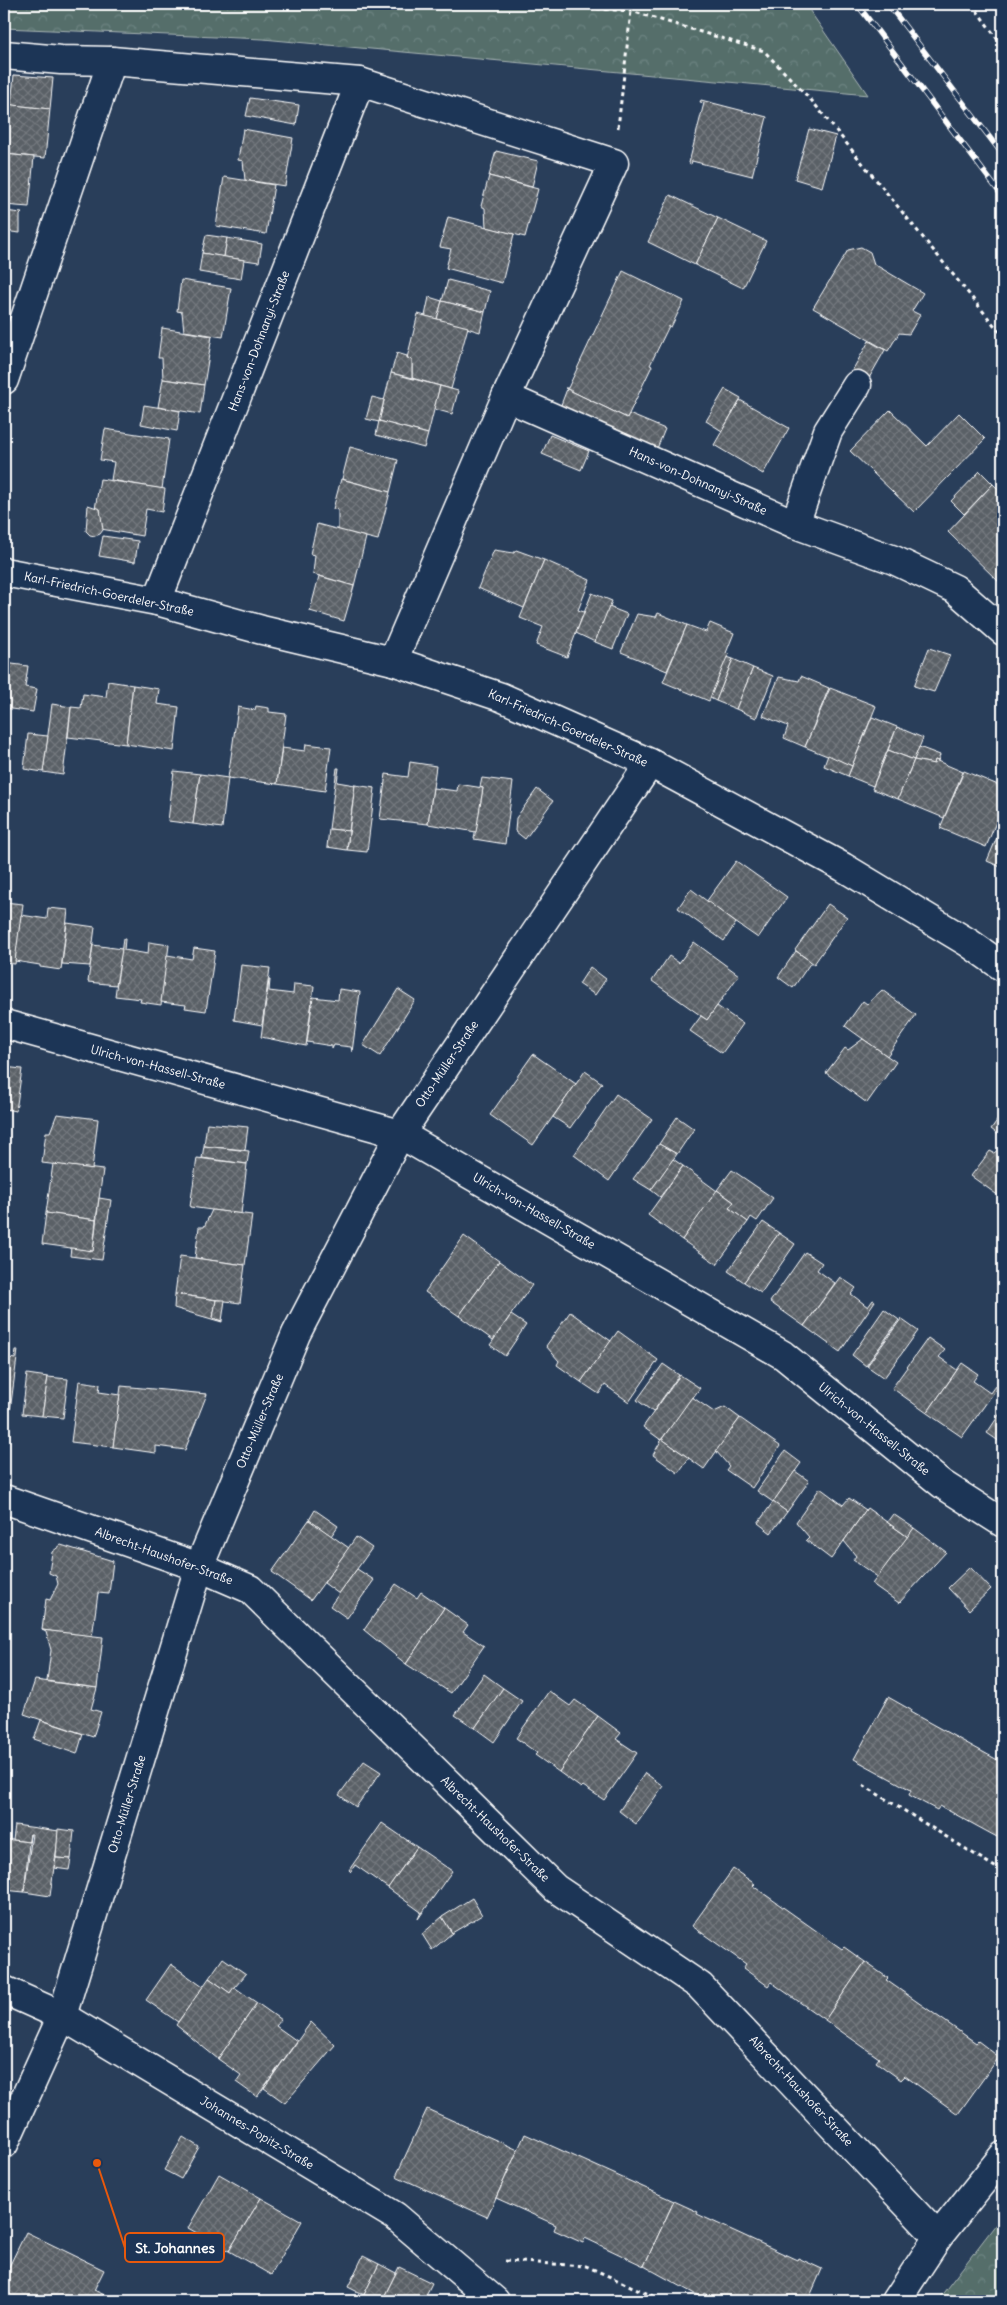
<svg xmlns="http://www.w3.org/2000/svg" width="1007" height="2305" viewBox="0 0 1007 2305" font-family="Delius,sans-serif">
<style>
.forest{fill:url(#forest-crowns);stroke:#aab6b5}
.building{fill:url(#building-cross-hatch);stroke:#fff}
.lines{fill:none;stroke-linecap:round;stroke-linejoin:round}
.minor-casing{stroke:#fff;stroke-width:31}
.path{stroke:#fff;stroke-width:3;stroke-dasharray:4 4;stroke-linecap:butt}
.minor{stroke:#1d3557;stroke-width:28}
.rail-casing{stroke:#fff;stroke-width:5.5}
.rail{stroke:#1d3557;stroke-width:4;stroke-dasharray:11;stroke-linecap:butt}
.labels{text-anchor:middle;stroke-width:4;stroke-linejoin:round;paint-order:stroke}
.street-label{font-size:12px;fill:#fff;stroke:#1d3557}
.leader{fill:none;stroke:#e8590c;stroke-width:2}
.callout-dot{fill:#e8590c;stroke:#1d3557;stroke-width:2}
.callout{fill:#1d3557;stroke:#e8590c;stroke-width:2}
.callout-label{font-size:14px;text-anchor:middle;font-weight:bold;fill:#fff}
</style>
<defs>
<pattern id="forest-crowns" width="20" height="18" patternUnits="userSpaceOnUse" patternTransform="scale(1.25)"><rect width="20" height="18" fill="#546e6b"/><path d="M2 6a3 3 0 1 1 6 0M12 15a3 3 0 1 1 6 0" fill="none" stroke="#6e8481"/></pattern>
<pattern id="building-cross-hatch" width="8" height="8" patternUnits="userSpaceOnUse" patternTransform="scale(1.25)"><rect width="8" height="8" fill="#5a6066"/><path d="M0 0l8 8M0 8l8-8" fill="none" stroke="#73787d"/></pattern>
</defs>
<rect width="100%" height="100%" fill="#293e5a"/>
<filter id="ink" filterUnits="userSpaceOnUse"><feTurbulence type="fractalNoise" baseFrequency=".02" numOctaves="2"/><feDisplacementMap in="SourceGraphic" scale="10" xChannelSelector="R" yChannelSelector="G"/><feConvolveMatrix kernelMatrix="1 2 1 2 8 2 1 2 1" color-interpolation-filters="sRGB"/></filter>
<g filter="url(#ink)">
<g class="forest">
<path d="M4,4h801l63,91 -605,-56 -259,-11z"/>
<path d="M1003,2215v86h-66z"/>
</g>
<g class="building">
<path d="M14,75l39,3 -3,31 -39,-4z"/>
<path d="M250,98l49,7 -3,20 -50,-9z"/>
<path d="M701,100l66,17 -15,59 -60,-15 -1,3 -2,-1 15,-60 -4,-1z"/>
<path d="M4,104l46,5 -5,49 -40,-4z"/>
<path d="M243,129l50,9 -8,48 -40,-6 -2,-19 -5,-1z"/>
<path d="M809,129l27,7 -14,51 -27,-8z"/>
<path d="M496,151l42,10 -6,26 -43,-11z"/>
<path d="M4,154l30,3 -5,50 -25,-2z"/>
<path d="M489,176l49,13 -13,48 -39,-10 -1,-19 -4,-2z"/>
<path d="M224,177l50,8 -8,49 -50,-8z"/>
<path d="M670,195l48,23 -23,47 -47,-23z"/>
<path d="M4,211l18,2 -2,2v18l-16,-2z"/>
<path d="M448,217l66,17 -12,49 -56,-15 5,-19 -11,-2z"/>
<path d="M718,218l48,23 -23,47 -48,-23z"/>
<path d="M206,235l21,3 -3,19 -22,-4z"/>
<path d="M227,238l35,6 -3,18 -35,-5z"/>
<path d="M861,247l9,5 4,12 49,29 -11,18 8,4 -11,19 -10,-1 -11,18 -75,-43 35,-58z"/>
<path d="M202,253l42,7 -3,19 -42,-7z"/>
<path d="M623,271l61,30 -13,26 -2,-1 -19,39 2,1 -25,52 -62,-30h3z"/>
<path d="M181,280l50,8 -8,49 -39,-6 -2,-19 -5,-1z"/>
<path d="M448,280l42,11 -5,21 -43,-11z"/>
<path d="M429,297l13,4 -5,18 -12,-3z"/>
<path d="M442,301l43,11 -5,20 -43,-13z"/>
<path d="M418,314l50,13 -17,62 -39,-11v-19l-5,-1z"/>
<path d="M162,328l50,8 -8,49 -41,-6 -1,-21h-4z"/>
<path d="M869,341l16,9 -21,37 -16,-9z"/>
<path d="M397,353l10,3v2l5,1v19l-21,-5z"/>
<path d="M391,373l49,13 -12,48 -49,-13z"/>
<path d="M163,379l41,6 -4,29 -42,-7z"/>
<path d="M440,386l18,5 -6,23 -18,-5z"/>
<path d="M567,389l60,29 2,-4 36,15 -9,22 -97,-41z"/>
<path d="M725,389l16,9 -19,33 -16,-10z"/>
<path d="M372,397l12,3 -5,22 -13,-3z"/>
<path d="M740,400l49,28 -26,46 -49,-29z"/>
<path d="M144,405l36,6 -3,20 -36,-7z"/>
<path d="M890,410l37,36 32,-33 26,26 -71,73 -64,-61z"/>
<path d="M379,421l49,13 -4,14 -48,-13z"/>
<path d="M105,429l64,10 -7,50 -51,-9 3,-18 -14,-2z"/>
<path d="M550,435l39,16 -8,19 -39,-16z"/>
<path d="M350,447l48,13 -8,32 -48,-13z"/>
<path d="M980,471l13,13 -29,30 -13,-13z"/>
<path d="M100,479l65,10 -3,23 -16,-3 -4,27 -41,-7 -1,-20h-5z"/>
<path d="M341,479l49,13 -12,48 -40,-10v-20l-5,-1z"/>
<path d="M993,484l10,10v92l-55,-54z"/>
<path d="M88,505l12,4 3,21 -3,4 -5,2 -5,-1 -4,-4z"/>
<path d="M317,524l49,13 -12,49 -41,-12 2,-19 -5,-1z"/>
<path d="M103,536l35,5 -3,21 -36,-6z"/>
<path d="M494,550l20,3 2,-3 28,10 -20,48 -46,-20z"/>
<path d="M544,560l46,20 -12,30 6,2 -17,45 -31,-12 7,-18 -23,-9z"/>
<path d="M319,576l35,10 -10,35 -34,-10z"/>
<path d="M592,593l20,8 -17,41 -19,-9z"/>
<path d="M609,607l18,7 -14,35 -18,-7z"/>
<path d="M658,613l29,12 -20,46 -46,-19 16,-38 19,3z"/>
<path d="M710,623l24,10 -8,20 3,1 -20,47 -46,-19 24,-57 19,7z"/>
<path d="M929,648l21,7 -16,37 -20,-6z"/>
<path d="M727,657l6,2 -17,42 -6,-3z"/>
<path d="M733,659l20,9 -17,41 -20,-8z"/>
<path d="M4,663l24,3 -3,21 12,2 -4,23 -29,-4z"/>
<path d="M753,668l20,8 -17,42 -20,-9z"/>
<path d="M801,676l28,12 -24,59 -21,-9 4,-12 -25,-10 16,-39 20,4z"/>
<path d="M108,681l25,4 -7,59 -58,-7 3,-30 10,1 2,-14 23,3z"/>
<path d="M133,685l26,4 -2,15 22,3 -5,44 -48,-7z"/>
<path d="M830,688l46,18 -24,60 -47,-19z"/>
<path d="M52,704l19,3 -8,68 -20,-3z"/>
<path d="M256,706l13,2v4l17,2 -9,70 -49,-6 10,-71 17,3z"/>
<path d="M872,717l25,10 -24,59 -25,-10z"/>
<path d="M897,727l26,11 -9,22 -26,-10z"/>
<path d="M28,734l20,2 -5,36 -19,-3z"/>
<path d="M306,744l25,3 -6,44 -48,-7 5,-36 23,3z"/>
<path d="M919,747l21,8 -2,6 -3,-1 -1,4 -20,-4z"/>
<path d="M888,750l26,10 -16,39 -26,-10z"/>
<path d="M828,755l24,11 -4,10 -24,-10z"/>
<path d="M914,760l20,4 1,-4 28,12 -19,46 -46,-19z"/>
<path d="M410,762l26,4 -8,58 -48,-5 6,-45 22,3z"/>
<path d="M337,768h2l-2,14 18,3 -6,46 -20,-2z"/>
<path d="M174,771l26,3 -7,50 -25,-3z"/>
<path d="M964,771l39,16v18l-17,42 -46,-19z"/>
<path d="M200,774l28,4 -6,50 -29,-4z"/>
<path d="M482,778l31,4 -8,62 -31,-5 9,-51 -3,-1z"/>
<path d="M458,784l25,4 -7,44 -48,-8 5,-36 24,3z"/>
<path d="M355,785l20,3 -8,64 -20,-2z"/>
<path d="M537,789l16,12 -28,38 -10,-8 1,-13z"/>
<path d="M1003,823v45l-16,-7z"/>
<path d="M329,829l20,2 -2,19 -20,-3z"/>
<path d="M736,861l51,36 -29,41 -52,-36z"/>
<path d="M691,889l45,34 -12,18 -46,-33z"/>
<path d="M4,902l19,2 -8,60 -11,-1z"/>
<path d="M828,904l19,13 -33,47 -19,-14z"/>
<path d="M48,908l20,2 -7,60 -21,-3v-2l-25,-4 6,-46 26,4z"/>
<path d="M67,923l28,4 -5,39 -28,-2z"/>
<path d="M123,939h2l-1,11 24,4 1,-12 20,3 -8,60 -21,-3 1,-3 -26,-3z"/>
<path d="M694,942l45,33 -32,45 -55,-39 17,-25 10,7z"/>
<path d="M93,945l29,4 -6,36 -28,-3z"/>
<path d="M194,948l21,3 -9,60 -21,-3 1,-3 -25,-3 6,-47 25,4z"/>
<path d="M796,951l15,11 -18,26 -15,-11z"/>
<path d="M241,965l29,3 -8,57 -28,-5z"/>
<path d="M590,967l16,12 -11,16 -16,-11z"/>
<path d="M269,980h1l-1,11 24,3 1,-10 20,2 -8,60 -45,-9z"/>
<path d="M339,989l21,3 -8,60 -1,-5 -17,-2 -2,4v-3l-25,-4 6,-45 25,3z"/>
<path d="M398,989l17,11 -35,56 -17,-11z"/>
<path d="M882,990l34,25 -29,41 -42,-30 18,-25 4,3z"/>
<path d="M717,1006l26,18 -21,29 -32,-22 11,-15 6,4z"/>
<path d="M863,1039l33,23 -29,41 -41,-30 19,-25 3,2z"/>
<path d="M533,1054l43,30 -43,61 -43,-30z"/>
<path d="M4,1067l18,2 -6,42 -12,-2z"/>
<path d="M585,1071l17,12 -32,45 -17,-11z"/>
<path d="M616,1094l36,25 -43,62 -35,-26z"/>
<path d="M1003,1112v26l-12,-9z"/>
<path d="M57,1114l41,5 -6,50 -50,-6 4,-31h4z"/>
<path d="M677,1117l17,12 -17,25 -18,-10z"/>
<path d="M207,1123l41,4 -3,23 -41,-4z"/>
<path d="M659,1144l18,10 -26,36 -18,-11z"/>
<path d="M204,1146l45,5 -2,13 -45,-6z"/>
<path d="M1003,1146v53l-32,-23 19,-25 4,2z"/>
<path d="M197,1158l50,6 -6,50 -51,-7z"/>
<path d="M673,1159l10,7 -23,31 -9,-7z"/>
<path d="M53,1164l50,6 -7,50 -50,-7z"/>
<path d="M683,1166l34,25 -35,49 -34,-25z"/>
<path d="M732,1170l41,28 -16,23 -6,-4 -3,5 -19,-14 5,-6 -17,-12z"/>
<path d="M717,1190l17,12 -5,6 19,14 -31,42 -35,-24z"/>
<path d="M99,1198l12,2 -9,60 -32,-4 1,-9 22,4z"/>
<path d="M212,1210l40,5 -7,50 -50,-7 4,-31h5z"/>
<path d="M46,1213l50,7 -3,31 -51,-7z"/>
<path d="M763,1222l16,11 -35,49 -16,-11z"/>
<path d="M779,1233l16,11 -34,49 -17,-11z"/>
<path d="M464,1236l35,25 -40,55 -34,-24z"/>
<path d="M805,1252l17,11 -5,7 18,13 -31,43 -34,-24z"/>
<path d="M180,1256l65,9 -5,38 -65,-9z"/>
<path d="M499,1261l33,24 -39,55 -34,-24z"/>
<path d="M840,1277l16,11 -5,6 17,13 5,-7 2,1 -35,51 -36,-26z"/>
<path d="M175,1294l41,6 -3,18 9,3v1l-48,-14z"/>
<path d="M216,1300h9l-3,21 -9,-3z"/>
<path d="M884,1309l15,11 -33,46 -14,-11z"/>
<path d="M570,1312l41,29 -30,41 -24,-17 2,-4 -13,-15z"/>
<path d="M511,1315l15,10 -21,31 -15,-11z"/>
<path d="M901,1319l17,12 -34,47 -17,-12z"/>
<path d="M618,1331l40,29 -29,42 -24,-17 -6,9 -18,-12z"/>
<path d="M928,1338l17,12 -6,7 18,13 -30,43 -35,-25z"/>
<path d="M16,1350h2l-8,61 -6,-1v-53l11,2z"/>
<path d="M962,1363l16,11 -5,7 17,12 5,-7 2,2 -35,49 -35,-24z"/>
<path d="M663,1364l16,11 -26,37 -16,-12z"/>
<path d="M27,1374l21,3 -6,39 -20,-2z"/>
<path d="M680,1375l20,13 -39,52 -18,-13z"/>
<path d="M48,1377l20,2 -5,39 -21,-2z"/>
<path d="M79,1381l21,3 -1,8 21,3 -7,52 -42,-5z"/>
<path d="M121,1386l86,8 -22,56 -29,-4v7l-43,-6z"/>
<path d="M692,1397l22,15 11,-5 15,11 -36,51 -42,-30z"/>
<path d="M1003,1409v35l-16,-11z"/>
<path d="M740,1418l40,28 -28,42 -26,-18 3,-4 -13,-15z"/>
<path d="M662,1439l27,19 -11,15 -25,-18z"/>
<path d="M785,1451l16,12 -28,39 -16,-11z"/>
<path d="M795,1471l14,10 -22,31 -14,-10z"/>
<path d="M820,1488l23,17 6,-7 17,12 -35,49 -25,-19 3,-3 -13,-15z"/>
<path d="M773,1502l14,10 -16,21 -13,-10z"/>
<path d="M867,1508l41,29 -29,41 -26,-18 3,-4 -12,-15z"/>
<path d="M315,1510l23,16 -7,10 -22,-16z"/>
<path d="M893,1514l21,14 -6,9 -21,-15z"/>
<path d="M309,1520l40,28 -38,52 -39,-28z"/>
<path d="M914,1528l32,24 -47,51 -27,-19z"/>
<path d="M356,1537l16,11 -33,46 -15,-11z"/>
<path d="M61,1545l52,16 -4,33 -11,-1 -6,44 -50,-7 4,-31 4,1 8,-16 -2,-8 -7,-3 3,-21z"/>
<path d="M970,1567l21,22 -22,21 -21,-22z"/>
<path d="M357,1569l17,11 -27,38 -17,-12z"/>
<path d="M396,1584l21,14 4,-6 23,16 -38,56 -42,-34z"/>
<path d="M444,1608l24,17 -5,7 21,14 -33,47 -45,-29z"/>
<path d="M42,1630l61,7 -6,51 -50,-7 4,-31 -5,-18z"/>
<path d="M484,1674l19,14 -28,40 -20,-13z"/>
<path d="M35,1680l62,8 -6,21 10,3 -8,25 -69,-23z"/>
<path d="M503,1688l19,13 -28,41 -19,-14z"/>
<path d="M549,1691l21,15 5,-6 23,16 -39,56 -24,-17 2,-2 -21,-15z"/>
<path d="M888,1697l23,13 -1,2 93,51v63l-6,11 -57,-31 -3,4 -28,-15 2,-5 -57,-31z"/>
<path d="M598,1716l23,17 -5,6 21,14 -33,47 -21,-14 -2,2 -22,-16z"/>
<path d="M41,1720l42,14 -6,20 -43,-15z"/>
<path d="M364,1761l17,11 -25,35 -17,-12z"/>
<path d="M645,1773l18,13 -27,38 -17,-13z"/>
<path d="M382,1823l35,24 -29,41 -33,-23 -4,7 -2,-2z"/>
<path d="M15,1825l44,6 -9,65 -26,-4 8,-58h-2l-1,8 -16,-2z"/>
<path d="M58,1829l16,2 -3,28 -15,-1z"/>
<path d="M30,1834l-6,58 -20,-2v-51l25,3z"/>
<path d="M417,1847l35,24 -34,48 3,-7 -33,-24z"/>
<path d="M56,1858l15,1 -2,11 -15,-2z"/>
<path d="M733,1869l22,15 -2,2 89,63 2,-2 21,15 -40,58 -54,-38 -3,4 -25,-18 3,-4 -54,-38z"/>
<path d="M472,1898l10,17 -30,18 -10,-16z"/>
<path d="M442,1917l10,16 -20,17 -10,-16z"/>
<path d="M223,1958l23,16 -16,19 -21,-15z"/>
<path d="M865,1962l23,16 -2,2 90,63 2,-2 21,16 -41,57 -53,-38 -4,4 -25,-18 3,-4 -54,-38z"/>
<path d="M171,1964l32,23 -25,35 -32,-22z"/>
<path d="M209,1978l21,15 4,-6 23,16 -39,56 -42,-34z"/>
<path d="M257,2003l24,17 -5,6 21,15 -40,56 -21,-15 5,-7 -23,-16z"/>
<path d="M311,2022l24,23 -50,58 -21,-15z"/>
<path d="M427,2109l91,41 -31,67 -91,-41z"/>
<path d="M525,2134l149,67 -30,65 -59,-28 -2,5 -29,-13 2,-5 -60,-27z"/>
<path d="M183,2137l16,10 -18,32 -17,-9z"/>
<path d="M219,2174l42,24 -32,53 -41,-23z"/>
<path d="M261,2198l41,23 -31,54 -42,-24z"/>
<path d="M674,2201l24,11 -1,2 100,46 1,-2 24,11 -14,32h-91l-12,-8 -3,5 -58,-32z"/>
<path d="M26,2232l78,38 -10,20 23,11h-113v-24z"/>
<path d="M363,2256l16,8 -15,31 -16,-8z"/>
<path d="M379,2264l17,9 -14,28h-7l-11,-6z"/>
<path d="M399,2267l33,16 -9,18h-41z"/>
</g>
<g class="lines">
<g class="minor-casing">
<g id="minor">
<path d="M4,55l57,5 51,1 248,21 254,81 -108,234 -113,264"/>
<path d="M4,380l108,-319"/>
<path d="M506,397l289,127 99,36 61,29 48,42"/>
<path d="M795,524l33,-93 29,-46"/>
<path d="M4,572l153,29 105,29 131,31 108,36 149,66 193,104 126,76 34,24"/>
<path d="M157,601l203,-519"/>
<path d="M4,1024l396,110 383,221 159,129 61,39"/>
<path d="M4,1499l195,68 51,22 305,299 145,98 238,251"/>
<path d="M4,1990l58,26 333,200 100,85"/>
<path d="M4,2144l58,-128 137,-449 97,-233 104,-200 250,-371"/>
<path d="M896,2301l42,-64 65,-81"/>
</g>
</g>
<g class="path">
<path d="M533,4l98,7 133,40 48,50 191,235"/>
<path d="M972,4l31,43"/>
<path d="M618,128l13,-117 -1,-7"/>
<path d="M863,1785l140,87"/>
<path d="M505,2261l81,5 78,35"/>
</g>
<use href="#minor" class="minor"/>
<g class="rail-casing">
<g id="rail">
<path d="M857,4l146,193"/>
<path d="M888,4l115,151"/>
</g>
</g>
<use href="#rail" class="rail"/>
</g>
</g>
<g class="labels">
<g class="street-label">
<text transform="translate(259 341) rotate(-69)" y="4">Hans-von-Dohnanyi-Straße</text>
<text transform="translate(698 481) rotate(24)" y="4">Hans-von-Dohnanyi-Straße</text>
<text transform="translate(109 594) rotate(12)" y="4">Karl-Friedrich-Goerdeler-Straße</text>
<text transform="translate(568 728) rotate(24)" y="4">Karl-Friedrich-Goerdeler-Straße</text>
<text transform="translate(447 1064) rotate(-56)" y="4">Otto-Müller-Straße</text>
<text transform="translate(158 1067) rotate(15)" y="4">Ulrich-von-Hassell-Straße</text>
<text transform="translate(534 1211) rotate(30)" y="4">Ulrich-von-Hassell-Straße</text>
<text transform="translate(260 1421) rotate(-67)" y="4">Otto-Müller-Straße</text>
<text transform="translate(874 1429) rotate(39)" y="4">Ulrich-von-Hassell-Straße</text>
<text transform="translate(164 1556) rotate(20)" y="4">Albrecht-Haushofer-Straße</text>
<text transform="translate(127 1804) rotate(-73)" y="4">Otto-Müller-Straße</text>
<text transform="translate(495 1829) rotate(44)" y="4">Albrecht-Haushofer-Straße</text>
<text transform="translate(801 2091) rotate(47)" y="4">Albrecht-Haushofer-Straße</text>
<text transform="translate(257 2133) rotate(31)" y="4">Johannes-Popitz-Straße</text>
</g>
</g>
<path class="leader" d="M97 2163L125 2248"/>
<circle class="callout-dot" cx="97" cy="2163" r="5"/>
<rect class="callout" x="125" y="2233" width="99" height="29" rx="5"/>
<g class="callout-label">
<text x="175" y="2253">St. Johannes</text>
</g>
<rect width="1007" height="2305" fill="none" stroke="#1d3557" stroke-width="20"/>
<rect x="10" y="10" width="987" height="2285" fill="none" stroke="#fff" stroke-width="2" filter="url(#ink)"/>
</svg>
